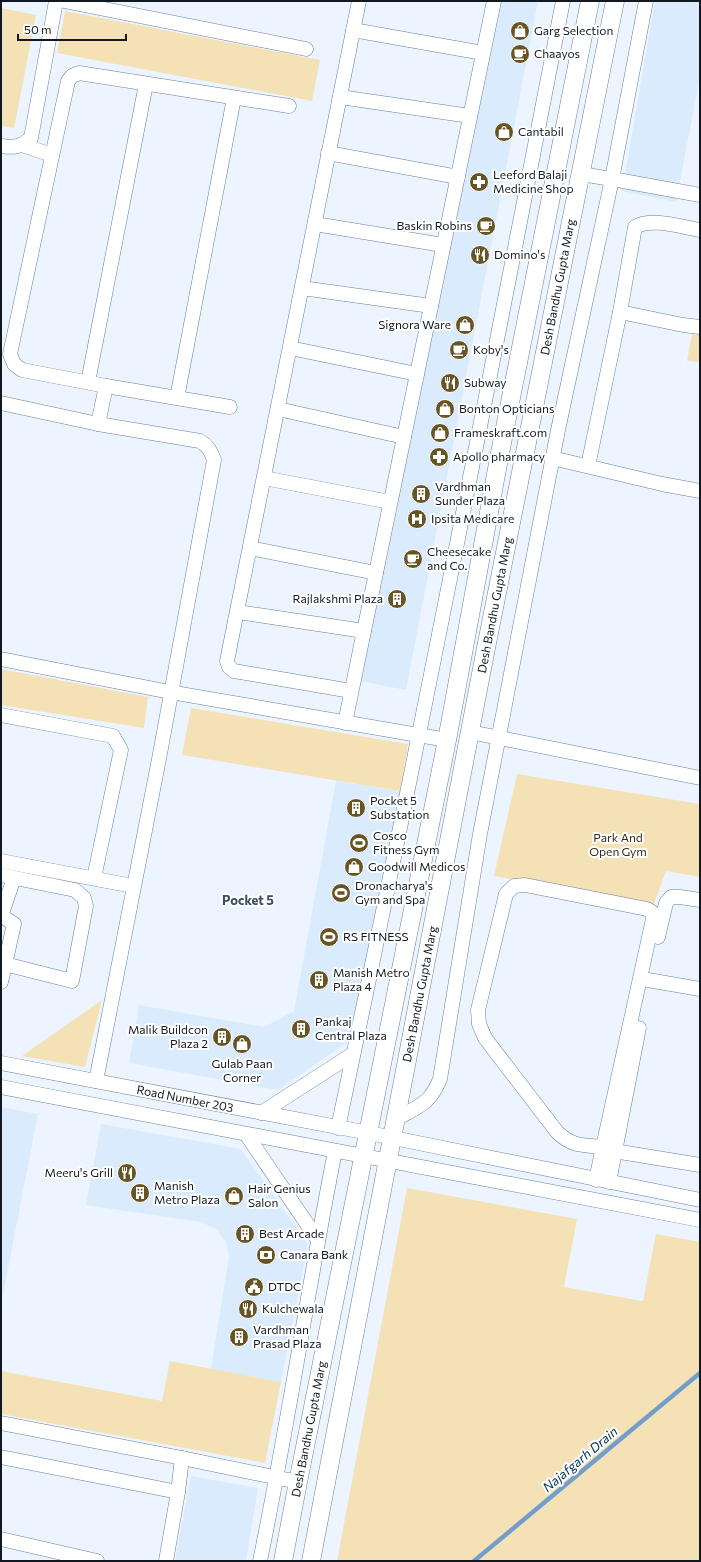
<svg xmlns="http://www.w3.org/2000/svg" width="701" height="1562" viewBox="0 0 701 1562" font-family="Commissioner,sans-serif">
<style>
.built{fill:#d9ebfd}
.green{fill:#f4e1b5}
.lines{fill:none;stroke-linecap:round;stroke-linejoin:round}
.stream{stroke:#739ecb;stroke-width:4.5}
.minor-casing{stroke:#6a7f95;stroke-width:15}
.tertiary-casing{stroke:#6a7f95;stroke-width:19}
.minor{stroke:#fff;stroke-width:14}
.tertiary{stroke:#fff;stroke-width:18}
.labels{text-anchor:middle;stroke-width:4;stroke-linejoin:round;paint-order:stroke}
.poi-label{font-size:12px;fill:#101821;stroke:#fff;text-anchor:start}
.street-label{font-size:12px;fill:#101821;stroke:#fff}
.park-label{font-size:12px;fill:#362a0f;stroke:#fff}
.neighbourhood-label{font-size:13px;font-weight:bold;fill:#3b4e62;stroke:#fff}
.water-label{font-size:13px;font-style:italic;fill:#033660;stroke:#fff}
</style>
<rect width="100%" height="100%" fill="#ecf5ff"/>
<g class="built">
<path d="M498,1h40l-132,689 -46,-9z"/>
<path d="M655,1h45v76l-24,125 -54,-11z"/>
<path d="M336,781l64,10 -51,250 -71,49 -149,-27 10,-58 125,22 30,-16z"/>
<path d="M1,1107l37,7 -37,191z"/>
<path d="M101,1124l140,25 67,95 -27,138 -70,-13 18,-113 -3,-14 -10,-13 -15,-7 -115,-17z"/>
<path d="M191,1476l67,12 -12,73h-71z"/>
</g>
<g class="green">
<path d="M1,8l35,7 -22,113 -13,-2z"/>
<path d="M65,11l255,49 -8,41 -255,-48z"/>
<path d="M694,323l6,1v38l-13,-1z"/>
<path d="M1,669l147,28 -4,31 -143,-23z"/>
<path d="M191,708l217,36 -8,47 -218,-36z"/>
<path d="M517,774l183,30v73l-34,-6 -13,35 -159,-30z"/>
<path d="M102,1000l-17,67 -63,-11z"/>
<path d="M407,1188l170,31 -13,68 79,14 13,-67 44,8v319h-363z"/>
<path d="M170,1361l111,21 -16,81 -264,-49v-43l161,30z"/>
</g>
<g class="lines">
<path class="stream" d="M474,1561l226,-188"/>
<g class="minor-casing">
<g id="minor">
<path d="M64,1l242,48"/>
<path d="M353,30l130,23"/>
<path d="M340,97l130,19"/>
<path d="M22,145l30,10"/>
<path d="M1,146c14,2 19,1 30,-8l25,-137"/>
<path d="M328,153l130,24"/>
<path d="M581,174l31,5 88,16"/>
<path d="M315,224l128,21"/>
<path d="M302,288l129,18"/>
<path d="M620,312l63,13 17,2"/>
<path d="M290,348l127,26"/>
<path d="M88,382l58,-298"/>
<path d="M106,386l124,21"/>
<path d="M177,398l57,-300"/>
<path d="M1,403l97,21 102,17c8,5 11,10 14,19l-55,299 -63,322"/>
<path d="M278,409l126,28"/>
<path d="M98,424l8,-38 -84,-16 -8,-6 -4,-10 58,-273 4,-5 7,-3 210,33"/>
<path d="M552,458l110,26 38,7"/>
<path d="M588,466l32,-154 15,-85c16,-10 47,0 65,3"/>
<path d="M264,478l126,24"/>
<path d="M250,548l126,25"/>
<path d="M238,612l126,19"/>
<path d="M1,659l169,33 277,48"/>
<path d="M351,691l-117,-20 -5,-4 -2,-6 132,-660"/>
<path d="M1,715l112,21 8,14 -27,128"/>
<path d="M345,723l149,-722"/>
<path d="M470,732l230,46"/>
<path d="M1,861l132,25"/>
<path d="M1,875l74,15 9,8 2,8 -14,75 -71,-18"/>
<path d="M1,916l13,-38"/>
<path d="M658,937l8,-34 5,-6h9l20,3"/>
<path d="M648,980l52,9"/>
<path d="M1,982l13,-58 -12,-8"/>
<path d="M1,1063l368,70 331,67"/>
<path d="M1,1087l699,133"/>
<path d="M261,1113l92,-59"/>
<path d="M396,1119c23,-13 34,-15 44,-40l40,-245 78,-404 54,-251 34,-178"/>
<path d="M338,1128c79,-375 152,-751 225,-1127"/>
<path d="M246,1134l72,106"/>
<path d="M614,1151l86,14"/>
<path d="M596,1180l7,-33 50,-228 -1,-7 -5,-3 -122,-24 -11,1 -8,8 -28,116 1,14 6,14 72,94c16,15 25,13 46,15"/>
<path d="M609,1182l30,-154"/>
<path d="M1,1423l181,35 116,24"/>
<path d="M1,1457l177,35 4,-34"/>
<path d="M1,1539l96,22"/>
<path d="M166,1561l12,-69"/>
<path d="M260,1561c28,-136 48,-273 75,-410"/>
</g>
</g>
<g class="tertiary-casing">
<g id="tertiary">
<path d="M283,1561l15,-79 149,-742 52,-282 91,-457"/>
<path d="M311,1561l174,-908 130,-652"/>
</g>
</g>
<use href="#minor" class="minor"/>
<use href="#tertiary" class="tertiary"/>
</g>
<defs>
<g id="shop-disc" transform="scale(1)"><circle r="9.5" fill="#685422" stroke="#fff"/><path d="M-5-2.5h2.3a2.7 3.5 0 0 1 5.4 0H5L5.5 6h-11ZM-1.5-2.5h3a1.5 2.3 0 0 0-3 0Z" fill="#fff"/></g>
<g id="cafe-disc" transform="scale(1)"><circle r="9.5" fill="#685422" stroke="#fff"/><path d="M-5.5-4.5H6V0H3Q3 3.5 0 3.5H-2.5Q-5.5 3.5-5.5 0ZM3-3.2v2h1.7v-2ZM-6 4.5H4V6H-6Z" fill="#fff"/></g>
<g id="pharmacy-disc" transform="scale(1)"><circle r="9.5" fill="#685422" stroke="#fff"/><path d="M-2-6h4v4h4v4h-4v4h-4v-4h-4v-4h4Z" fill="#fff"/></g>
<g id="restaurant-disc" transform="scale(1)"><circle r="9.5" fill="#685422" stroke="#fff"/><path d="M-5-6h1v4h1v-4h1v4h1v-4h1v5L-1.5 .5V6h-2V.5L-5-1ZM5-6V6H3V1.5H1.5Q1.5-4 5-6Z" fill="#fff"/></g>
<g id="building-disc" transform="scale(1)"><circle r="9.5" fill="#685422" stroke="#fff"/><path d="M-4-6H4V6H1V3H-1V6H-4ZM-2.5-4.3h1.7v1.8h-1.7ZM.8-4.3h1.7v1.8H.8ZM-2.5-1h1.7V.8h-1.7ZM.8-1h1.7V.8H.8Z" fill="#fff"/></g>
<g id="hospital-disc" transform="scale(1)"><circle r="9.5" fill="#685422" stroke="#fff"/><path d="M-5-5h3v3.5h4V-5h3V5h-3V1.5h-4V5h-3Z" fill="#fff"/></g>
<g id="stadium-disc" transform="scale(1)"><circle r="9.5" fill="#685422" stroke="#fff"/><path d="M0-5a6.5 5 0 1 0 0 10a6.5 5 0 1 0 0-10ZM-3.5-1.8h7v3.6h-7Z" fill="#fff"/></g>
<g id="bank-disc" transform="scale(1)"><circle r="9.5" fill="#685422" stroke="#fff"/><path d="M-6-4H6V4H-6ZM0-2.3a2.3 2.3 0 1 0 0 4.6a2.3 2.3 0 1 0 0-4.6Z" fill="#fff"/></g>
<g id="civic-disc" transform="scale(1)"><circle r="9.5" fill="#685422" stroke="#fff"/><path d="M-.6-6.5H3V-4.5H.6V-3L4-1V1h2V6H-6V1h2V-1L-.6-3ZM-1.2 2.5V6h2.4V2.5Z" fill="#fff"/></g>
</defs>
<g fill-rule="evenodd">
<use href="#shop-disc" x="520" y="31"/>
<use href="#cafe-disc" x="520" y="54"/>
<use href="#shop-disc" x="504" y="132"/>
<use href="#pharmacy-disc" x="479" y="182"/>
<use href="#cafe-disc" x="486" y="226"/>
<use href="#restaurant-disc" x="480" y="255"/>
<use href="#shop-disc" x="465" y="325"/>
<use href="#cafe-disc" x="459" y="350"/>
<use href="#restaurant-disc" x="450" y="383"/>
<use href="#shop-disc" x="445" y="409"/>
<use href="#shop-disc" x="440" y="433"/>
<use href="#pharmacy-disc" x="439" y="457"/>
<use href="#building-disc" x="421" y="494"/>
<use href="#hospital-disc" x="417" y="519"/>
<use href="#cafe-disc" x="413" y="559"/>
<use href="#building-disc" x="397" y="599"/>
<use href="#building-disc" x="356" y="808"/>
<use href="#stadium-disc" x="359" y="843"/>
<use href="#shop-disc" x="354" y="867"/>
<use href="#stadium-disc" x="341" y="893"/>
<use href="#stadium-disc" x="329" y="937"/>
<use href="#building-disc" x="319" y="980"/>
<use href="#building-disc" x="301" y="1029"/>
<use href="#building-disc" x="222" y="1037"/>
<use href="#shop-disc" x="242" y="1044"/>
<use href="#restaurant-disc" x="127" y="1173"/>
<use href="#building-disc" x="140" y="1193"/>
<use href="#shop-disc" x="234" y="1196"/>
<use href="#building-disc" x="245" y="1234"/>
<use href="#bank-disc" x="266" y="1255"/>
<use href="#civic-disc" x="254" y="1287"/>
<use href="#restaurant-disc" x="248" y="1309"/>
<use href="#building-disc" x="239" y="1337"/>
</g>
<g class="labels">
<g class="poi-label">
<text x="534" y="35">Garg Selection</text>
<text x="534" y="58">Chaayos</text>
<text x="518" y="136">Cantabil</text>
<text x="493" y="179">Leeford Balaji<tspan x="493" dy="14">Medicine Shop</tspan></text>
<text x="472" y="230" text-anchor="end">Baskin Robins</text>
<text x="494" y="259">Domino's</text>
<text x="451" y="329" text-anchor="end">Signora Ware</text>
<text x="473" y="354">Koby's</text>
<text x="464" y="387">Subway</text>
<text x="459" y="413">Bonton Opticians</text>
<text x="454" y="437">Frameskraft.com</text>
<text x="453" y="461">Apollo pharmacy</text>
<text x="435" y="491">Vardhman<tspan x="435" dy="14">Sunder Plaza</tspan></text>
<text x="431" y="523">Ipsita Medicare</text>
<text x="427" y="556">Cheesecake<tspan x="427" dy="14">and Co.</tspan></text>
<text x="383" y="603" text-anchor="end">Rajlakshmi Plaza</text>
<text x="370" y="805">Pocket 5<tspan x="370" dy="14">Substation</tspan></text>
<text x="373" y="840">Cosco<tspan x="373" dy="14">Fitness Gym</tspan></text>
<text x="368" y="871">Goodwill Medicos</text>
<text x="355" y="890">Dronacharya's<tspan x="355" dy="14">Gym and Spa</tspan></text>
<text x="343" y="941">RS FITNESS</text>
<text x="333" y="977">Manish Metro<tspan x="333" dy="14">Plaza 4</tspan></text>
<text x="315" y="1026">Pankaj<tspan x="315" dy="14">Central Plaza</tspan></text>
<text x="208" y="1034" text-anchor="end">Malik Buildcon<tspan x="208" dy="14">Plaza 2</tspan></text>
<text x="242" y="1068" text-anchor="middle">Gulab Paan<tspan x="242" dy="14">Corner</tspan></text>
<text x="113" y="1177" text-anchor="end">Meeru's Grill</text>
<text x="154" y="1190">Manish<tspan x="154" dy="14">Metro Plaza</tspan></text>
<text x="248" y="1193">Hair Genius<tspan x="248" dy="14">Salon</tspan></text>
<text x="259" y="1238">Best Arcade</text>
<text x="280" y="1259">Canara Bank</text>
<text x="268" y="1291">DTDC</text>
<text x="262" y="1313">Kulchewala</text>
<text x="253" y="1334">Vardhman<tspan x="253" dy="14">Prasad Plaza</tspan></text>
</g>
<g class="street-label">
<text transform="translate(558 287) rotate(-79)" y="4">Desh Bandhu Gupta Marg</text>
<text transform="translate(495 605) rotate(-79)" y="4">Desh Bandhu Gupta Marg</text>
<text transform="translate(420 994) rotate(-79)" y="4">Desh Bandhu Gupta Marg</text>
<text transform="translate(185 1099) rotate(11)" y="4">Road Number 203</text>
<text transform="translate(309 1429) rotate(-79)" y="4">Desh Bandhu Gupta Marg</text>
</g>
<g class="park-label">
<text x="618" y="842">Park And<tspan x="618" dy="14">Open Gym</tspan></text>
</g>
<g class="neighbourhood-label">
<text x="248" y="905">Pocket 5</text>
</g>
<g class="water-label">
<text transform="translate(580 1459) rotate(-40)" y="5">Najafgarh Drain</text>
</g>
</g>
<rect width="701" height="1562" fill="none" stroke="#101821" stroke-width="4"/>
<path d="M18 34v6h108v-6" fill="none" stroke="#101821" stroke-width="2"/>
<text x="24" y="34" font-size="12" fill="#101821" stroke="#ffffff" stroke-width="3" paint-order="stroke">50 m</text>
</svg>
